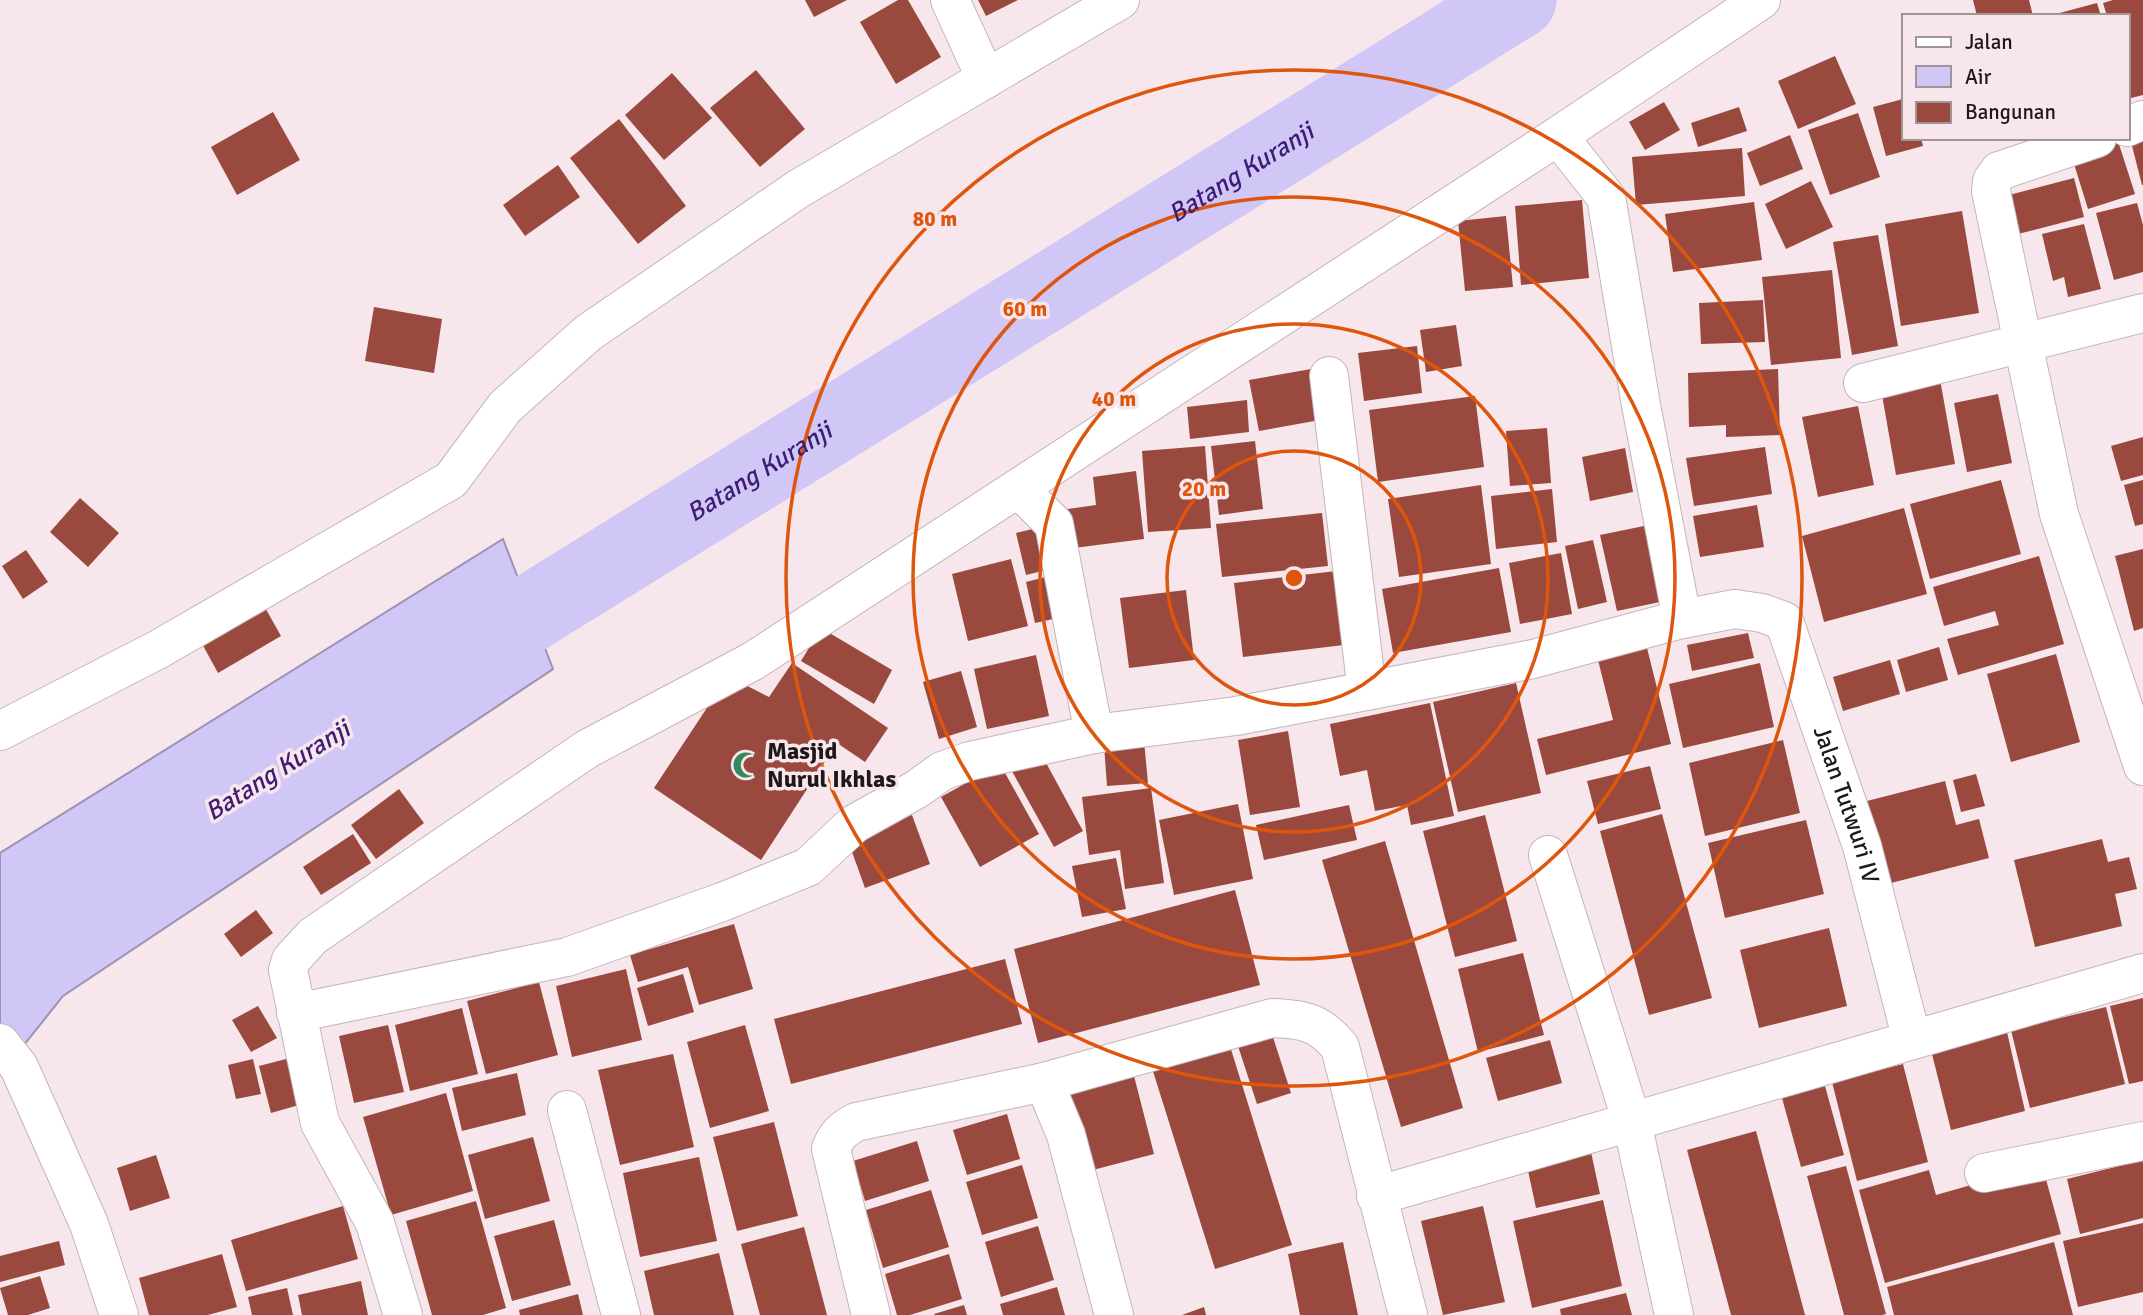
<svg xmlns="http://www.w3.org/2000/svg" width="2143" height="1315" viewBox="0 0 2143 1315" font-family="Signika,sans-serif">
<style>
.water{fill:#d1c7f6;stroke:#9b92b4;stroke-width:2}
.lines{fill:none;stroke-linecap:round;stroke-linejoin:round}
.river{stroke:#d1c7f6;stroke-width:77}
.building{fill:#99493d}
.minor-casing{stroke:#c5b5ba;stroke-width:40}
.minor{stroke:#fff;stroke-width:38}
.ring{fill:none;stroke:#de560d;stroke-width:3.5}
.labels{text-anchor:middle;stroke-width:7;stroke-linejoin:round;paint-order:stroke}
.poi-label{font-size:24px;font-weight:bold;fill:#1e1819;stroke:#f7e6eb;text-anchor:start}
.street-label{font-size:24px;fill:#1e1819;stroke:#f7e6eb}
.water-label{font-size:26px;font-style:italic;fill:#3d1c74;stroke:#f7e6eb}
.centre{fill:#de560d;stroke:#f7e6eb;stroke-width:3.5}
.ring-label{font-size:21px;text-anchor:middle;font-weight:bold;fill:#de560d;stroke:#f7e6eb;stroke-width:7;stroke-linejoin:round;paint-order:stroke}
</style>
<rect width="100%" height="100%" fill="#f7e6eb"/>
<path class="water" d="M503,539l50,130 -490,327 -63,79v-222z"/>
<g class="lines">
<path class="river" id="s1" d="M442,668l1076,-668"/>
</g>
<g class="building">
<path d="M805,0h42l-33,17z"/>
<path d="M898,0h10l33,57 -45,27 -36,-62z"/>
<path d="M978,0h40l-32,16z"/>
<path d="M1973,0h56l4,16h-56z"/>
<path d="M2113,0h30v95l-12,3 -4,-11v-71h-20l-4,-13z"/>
<path d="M2097,3l4,13h-48l-1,-1z"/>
<path d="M1835,56l21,48 -58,25 -20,-48z"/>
<path d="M756,70l49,59 -45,38 -50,-59z"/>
<path d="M672,73l40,45 -48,42 -39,-45z"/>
<path d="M1903,99v39h18l2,8 -37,10 -13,-49z"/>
<path d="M1664,102l16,28 -35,20 -16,-28z"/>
<path d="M1739,107l8,24 -49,16 -7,-24z"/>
<path d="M273,112l27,48 -63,35 -26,-48z"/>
<path d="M1858,113l22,64 -50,18 -22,-65z"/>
<path d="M619,119l67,87 -48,38 -68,-86z"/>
<path d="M1790,135l13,34 -43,17 -13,-33z"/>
<path d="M2143,135v50h-1l-12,-47z"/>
<path d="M2117,138l18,56 -47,15 -18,-58z"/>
<path d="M1742,148l3,48 -109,9 -4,-48z"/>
<path d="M558,165l22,32 -55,39 -22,-31z"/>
<path d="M2074,178l10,39 -66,17 -9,-39z"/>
<path d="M1811,181l22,46 -47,22 -21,-45z"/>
<path d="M1582,200l7,78 -68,7 -6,-79z"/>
<path d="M1754,202l8,58 -89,12 -8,-58z"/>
<path d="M2137,203l6,22v47l-29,8 -18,-67z"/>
<path d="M1962,211l17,102 -78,13 -16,-102z"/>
<path d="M1506,216l7,71 -48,4 -7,-70z"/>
<path d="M2084,224l17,65 -33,8 -4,-20 -11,4 -11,-47z"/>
<path d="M1878,235l20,111 -46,9 -19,-113z"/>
<path d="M1832,270l9,88 -70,7 -9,-88z"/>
<path d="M1763,300l2,42 -64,2 -2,-41z"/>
<path d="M374,307l68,12 -8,54 -69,-12z"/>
<path d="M1456,325l6,41 -36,6 -6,-42z"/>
<path d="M1417,346l5,47 -58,8 -6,-48z"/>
<path d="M1311,369l9,51 -61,11 -10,-51z"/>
<path d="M1778,369l2,66 -54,2v-12l-37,2 -1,-54z"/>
<path d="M1940,379l15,85 -59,11 -15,-86z"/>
<path d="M1998,394l14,69 -45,9 -13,-69z"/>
<path d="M1475,396l9,71 -106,15 -9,-72z"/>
<path d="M1247,400l2,32 -59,7 -3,-32z"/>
<path d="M1858,406l16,79 -56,12 -16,-80z"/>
<path d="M1547,428l4,55 -41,3 -4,-55z"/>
<path d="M2143,437v38l-22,6 -10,-35z"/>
<path d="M1255,441l8,68 -44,6 -8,-69z"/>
<path d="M1205,446l6,82 -63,4 -6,-81z"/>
<path d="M1765,447l7,47 -78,12 -8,-48z"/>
<path d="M1625,448l8,44 -43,9 -8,-44z"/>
<path d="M1136,471l8,68 -78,10 -5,-39 35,-5 -3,-28z"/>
<path d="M2001,480l20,74 -91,25 -20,-75z"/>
<path d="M2143,480v44l-8,2 -11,-41z"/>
<path d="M1481,485l10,79 -92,13 -11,-78z"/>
<path d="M1552,489l5,53 -61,7 -5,-53z"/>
<path d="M80,498l39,35 -31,34 -38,-35z"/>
<path d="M1757,505l7,42 -64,10 -7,-41z"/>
<path d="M1904,508l23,86 -103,28 -22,-86z"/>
<path d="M1322,513l6,53 -106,11 -6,-53z"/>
<path d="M1045,526l10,42 -29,7 -10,-42z"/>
<path d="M1644,526l16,76 -43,9 -17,-76z"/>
<path d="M1593,540l14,62 -29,7 -13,-63z"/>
<path d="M2143,549v79l-9,3 -19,-75z"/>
<path d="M26,550l22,32 -25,17 -21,-33z"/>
<path d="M1561,553l11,61 -52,10 -11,-61z"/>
<path d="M2039,556l25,88 -106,31 -11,-36 52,-14 -4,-14 -51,15 -11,-39z"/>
<path d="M1011,559l17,67 -60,15 -16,-67z"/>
<path d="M1499,568l12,64 -118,21 -11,-64z"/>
<path d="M1336,571l8,74 -101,12 -9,-74z"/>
<path d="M1057,574l10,42 -32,7 -9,-41z"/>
<path d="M1186,590l8,70 -65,8 -9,-70z"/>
<path d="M263,604l18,32 -63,37 -18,-33z"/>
<path d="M821,628l71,42 -18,34 -73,-43z"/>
<path d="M1748,633l6,25 -62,13 -5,-26z"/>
<path d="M1939,647l9,33 -42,12 -9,-32z"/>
<path d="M1647,648l24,96 -125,31 -9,-36 76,-19 -15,-60z"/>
<path d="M2056,654l24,88 -69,20 -24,-88z"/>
<path d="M1036,655l13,61 -62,13 -13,-60z"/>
<path d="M1890,660l10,34 -57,17 -10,-34z"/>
<path d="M792,663l96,65 -23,34 -28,-19 -76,117 -107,-72 74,-112 41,21z"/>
<path d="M1760,663l14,64 -91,21 -14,-64z"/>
<path d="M961,671l16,56 -38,12 -16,-57z"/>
<path d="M1516,683l25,110 -83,19 -25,-110z"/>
<path d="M1430,703l24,113 -43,9 -4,-20 -32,6 -8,-41 -27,6 -10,-52z"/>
<path d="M1288,731l12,76 -50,8 -12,-75z"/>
<path d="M1783,740l17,73 -95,23 -16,-73z"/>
<path d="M1144,741l4,42 -41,3 -3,-41z"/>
<path d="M1038,748l45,83 -29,16 -46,-83z"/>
<path d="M1000,764l39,70 -59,33 -39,-70z"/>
<path d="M1650,766l11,43 -63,15 -11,-43z"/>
<path d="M1976,774l9,32 -24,6 -8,-32z"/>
<path d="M1945,781l11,44 23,-6 10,39 -102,26 -20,-83z"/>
<path d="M1151,788l13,95 -39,6 -5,-39 -31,5 -7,-58z"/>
<path d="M399,789l25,34 -48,36 -25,-34z"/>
<path d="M1238,804l15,75 -79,16 -15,-75z"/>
<path d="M1349,805l8,35 -93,20 -8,-35z"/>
<path d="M1662,814l50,184 -63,17 -49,-184z"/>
<path d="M912,815l18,49 -65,24 -18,-50z"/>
<path d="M1485,815l32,126 -62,16 -32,-126z"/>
<path d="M1806,820l18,74 -99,24 -17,-75z"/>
<path d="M353,834l18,29 -50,32 -18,-28z"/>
<path d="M2102,839l6,23 21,-5 8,32 -22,5 7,32 -87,21 -21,-87z"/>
<path d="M1385,841l78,267 -62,19 -79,-267z"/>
<path d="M1116,858l10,51 -44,8 -10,-51z"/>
<path d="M1235,890l25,95 -222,58 -24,-94z"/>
<path d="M256,910l17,23 -32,24 -17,-23z"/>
<path d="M734,924l19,65 -54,16 -11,-38 -50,15 -8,-27z"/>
<path d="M1829,928l18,78 -88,22 -19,-78z"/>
<path d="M1523,953l21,82 -66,17 -20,-83z"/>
<path d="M1005,959l17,65 -231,60 -17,-65z"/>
<path d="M626,969l16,71 -70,17 -16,-71z"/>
<path d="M683,974l11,38 -46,14 -11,-38z"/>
<path d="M539,982l19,73 -72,19 -19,-73z"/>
<path d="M2143,998v83l-14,3 -19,-78z"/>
<path d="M258,1006l19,32 -26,14 -19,-32z"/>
<path d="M2106,1007l19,77 -95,24 -19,-78z"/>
<path d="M462,1008l16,66 -68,17 -15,-66z"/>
<path d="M388,1025l16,67 -50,11 -15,-67z"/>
<path d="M745,1025l24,86 -59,17 -23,-86z"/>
<path d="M1271,1031l20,62 -34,11 -20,-61z"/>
<path d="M2007,1032l18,79 -74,19 -20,-80z"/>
<path d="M1550,1040l12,43 -64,18 -12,-43z"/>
<path d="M1229,1043l63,202 -77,24 -63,-201z"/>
<path d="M673,1054l21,93 -74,18 -22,-95z"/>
<path d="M253,1059l8,35 -25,5 -8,-34z"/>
<path d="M286,1059l13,46 -28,8 -12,-47z"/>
<path d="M1903,1064l25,98 -71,19 -25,-99z"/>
<path d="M1133,1072l21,82 -65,17 -21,-81z"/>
<path d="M517,1073l9,42 -64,16 -10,-43z"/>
<path d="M1825,1086l19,69 -43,12 -19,-69z"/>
<path d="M446,1093l27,98 -82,24 -28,-98z"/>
<path d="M1007,1114l13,45 -53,16 -14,-45z"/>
<path d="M774,1122l24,94 -61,15 -24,-94z"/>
<path d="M1756,1131l49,184h-74l-44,-165z"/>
<path d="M533,1137l17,64 -65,18 -17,-64z"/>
<path d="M917,1141l12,40 -64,20 -12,-40z"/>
<path d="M1591,1152l9,42 -64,14 -9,-42z"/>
<path d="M156,1155l14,43 -40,13 -13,-43z"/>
<path d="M699,1157l18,84 -77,16 -17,-84z"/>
<path d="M2143,1160v58l-63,16 -13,-55z"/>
<path d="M1022,1165l16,53 -56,17 -16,-53z"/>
<path d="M2042,1165l19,69 -176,49 -26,-93 70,-20 7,25z"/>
<path d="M1846,1166l40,148 -4,1h-38l-37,-139z"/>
<path d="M931,1190l18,57 -66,21 -17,-58z"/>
<path d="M1603,1200l19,86 -90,22 -19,-87z"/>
<path d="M476,1201l30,107 -23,7h-51l-26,-94z"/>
<path d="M343,1206l15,53 -112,32 -15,-51z"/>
<path d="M1483,1206l22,96 -62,13 -22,-94z"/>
<path d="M554,1220l17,65 -59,16 -18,-65z"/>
<path d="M2143,1223v69l-65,15 -15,-66z"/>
<path d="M1038,1226l16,54 -53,17 -16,-55z"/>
<path d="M804,1227l23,88h-67l-19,-71z"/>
<path d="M59,1241l6,24 -65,17v-26z"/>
<path d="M1343,1242l15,73h-58l-12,-61z"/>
<path d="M2054,1242l19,73h-179l-7,-28z"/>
<path d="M719,1253l15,62h-80l-10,-44z"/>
<path d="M222,1254l15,53 -29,8h-59l-10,-37z"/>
<path d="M949,1254l13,45 -52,16h-13l-12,-41z"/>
<path d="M40,1276l10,32 -22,7h-20l-8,-27z"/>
<path d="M361,1281l7,34h-66l-4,-20z"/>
<path d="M1057,1287l8,28h-62l-3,-11z"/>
<path d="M287,1288l6,27h-41l-4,-18z"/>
<path d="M1626,1293l6,22h-71l-1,-6z"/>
<path d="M578,1294l5,21h-63l-1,-5z"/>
<path d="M964,1305l3,10h-32l-1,-1z"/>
<path d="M1204,1307l2,8h-24z"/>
</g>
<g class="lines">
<g class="minor-casing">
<g id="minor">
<path d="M950,0l36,79"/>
<path d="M2127,127l16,-7"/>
<path d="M1558,136l48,61 35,208 41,214"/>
<path d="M2097,138l-98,33 -7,10 -1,10 68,323 84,252"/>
<path d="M1329,376l38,315"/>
<path d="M1863,383l280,-70"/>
<path d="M1019,489l35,35 40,210"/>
<path d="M0,731l159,-82 292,-169 54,-73 83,-74 210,-144 322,-189"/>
<path d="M1548,855l84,267 42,193"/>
<path id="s2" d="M296,1013l271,-56 155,-55 86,-35 46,-43 63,-35 25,-18 28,-10 124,-27 142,-18 297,-57 149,-40 53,-10 27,4 22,8 78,225 50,194"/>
<path d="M0,1043l19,24 70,157 30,91"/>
<path d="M1044,1082l22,53 48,180"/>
<path d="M567,1110l54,205"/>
<path d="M1984,1173l159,-32"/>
<path d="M1376,1196l767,-223"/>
<path d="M403,1315l-28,-92 -55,-100 -32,-153 3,-10 22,-24 274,-187 166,-88 805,-525 203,-136"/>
<path d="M871,1315l-40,-166c5,-14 12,-20 25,-27l188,-40 228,-64c32,1 47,4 68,29l68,268"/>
</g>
</g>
<use href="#minor" class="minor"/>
</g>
<g class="ring">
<circle cx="1294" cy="578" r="127"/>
<circle cx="1294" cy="578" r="254"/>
<circle cx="1294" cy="578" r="381"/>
<circle cx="1294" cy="578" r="508"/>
</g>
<defs>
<g id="mosque-bare" transform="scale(2.1)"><path d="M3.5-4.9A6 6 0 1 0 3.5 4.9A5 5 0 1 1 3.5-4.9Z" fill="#32895d" stroke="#f7e6eb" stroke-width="2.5" paint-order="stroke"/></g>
</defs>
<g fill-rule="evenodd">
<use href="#mosque-bare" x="746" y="765"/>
</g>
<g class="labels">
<g class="poi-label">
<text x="767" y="759">Masjid<tspan x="767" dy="28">Nurul Ikhlas</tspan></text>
</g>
<g class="street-label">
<text dy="8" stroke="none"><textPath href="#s2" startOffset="1755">Jalan Tutwuri IV</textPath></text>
</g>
<g class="water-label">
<text dy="9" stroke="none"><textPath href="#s1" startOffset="940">Batang Kuranji</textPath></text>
<text dy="9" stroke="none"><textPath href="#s1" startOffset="373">Batang Kuranji</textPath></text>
<text transform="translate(277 770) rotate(-32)" y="9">Batang Kuranji</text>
</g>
</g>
<circle cx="1294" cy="578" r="10" class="centre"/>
<g class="ring-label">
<text x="935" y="226">80 m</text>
<text x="1025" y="316">60 m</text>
<text x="1114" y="406">40 m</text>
<text x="1204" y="496">20 m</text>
</g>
<rect x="1902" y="14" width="228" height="126" fill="#f7e6eb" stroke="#a09497" stroke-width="2"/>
<rect x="1916" y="37" width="35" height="10" fill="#ffffff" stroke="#a09497" stroke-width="2"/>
<text x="1965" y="49" font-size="21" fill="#1e1819">Jalan</text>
<rect x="1916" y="66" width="35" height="21" fill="#d1c7f6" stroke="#a09497" stroke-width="2"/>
<text x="1965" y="84" font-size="21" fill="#1e1819">Air</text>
<rect x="1916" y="102" width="35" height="21" fill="#99493d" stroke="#a09497" stroke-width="2"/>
<text x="1965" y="119" font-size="21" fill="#1e1819">Bangunan</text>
</svg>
